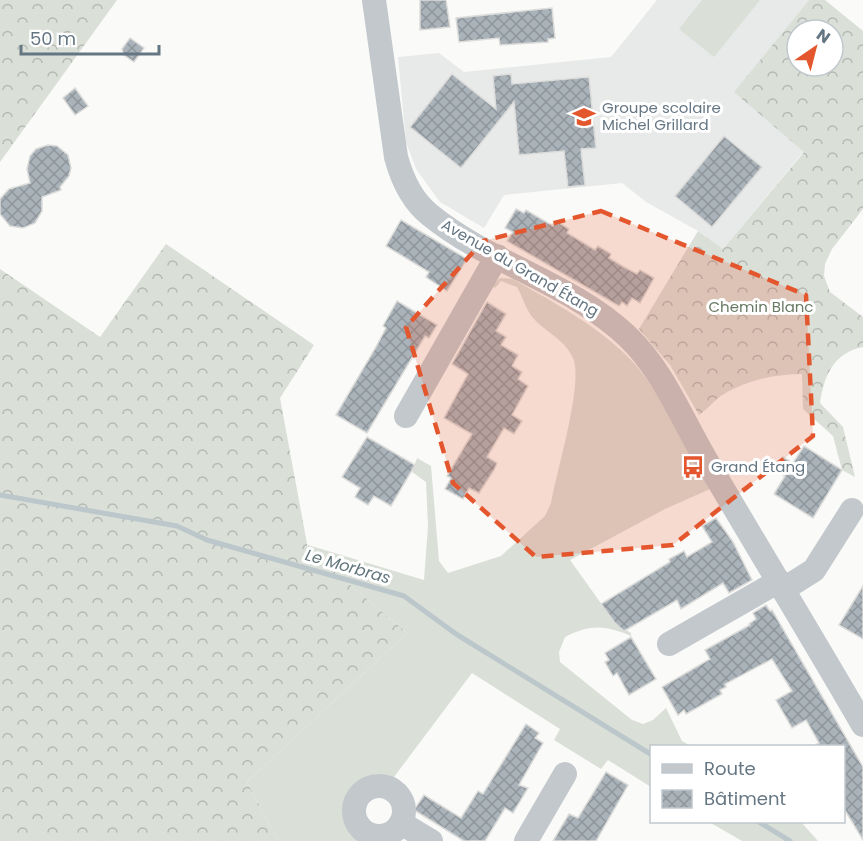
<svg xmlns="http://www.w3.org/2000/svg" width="863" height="841" viewBox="0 0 863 841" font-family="Poppins,sans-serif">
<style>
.built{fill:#e8e9e9}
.grass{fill:#dadfd7}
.forest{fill:url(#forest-crowns);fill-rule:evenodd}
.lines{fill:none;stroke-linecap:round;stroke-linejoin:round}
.stream{stroke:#bbc7cb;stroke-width:5}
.building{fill:url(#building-cross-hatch);stroke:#dcdcda;stroke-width:1.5}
.minor{stroke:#c3c8cc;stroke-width:24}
.marked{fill:#e4572e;fill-opacity:0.2;stroke:#e4572e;stroke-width:4.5;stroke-dasharray:12 8;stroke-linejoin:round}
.labels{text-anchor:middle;stroke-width:6;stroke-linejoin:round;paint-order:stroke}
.poi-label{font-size:15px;fill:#657683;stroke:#fff;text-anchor:start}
.street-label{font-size:15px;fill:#657683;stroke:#fff}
.park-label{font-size:15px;fill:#687a64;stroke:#fff}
.water-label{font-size:16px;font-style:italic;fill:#60757c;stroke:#fff}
</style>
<defs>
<pattern id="forest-crowns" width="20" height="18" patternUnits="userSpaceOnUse" patternTransform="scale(1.5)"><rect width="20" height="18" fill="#dadfd7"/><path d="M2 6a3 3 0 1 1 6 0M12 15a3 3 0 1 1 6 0" fill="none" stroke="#b4b9b4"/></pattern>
<pattern id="building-cross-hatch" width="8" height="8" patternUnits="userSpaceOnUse" patternTransform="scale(1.5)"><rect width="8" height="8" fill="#aab3b9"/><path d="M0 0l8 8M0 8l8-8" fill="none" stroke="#8e969c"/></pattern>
</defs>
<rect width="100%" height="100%" fill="#fafaf8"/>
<path class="built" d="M657,0h152l-74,92 69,59 -81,98 -25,-18 -52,-29 -24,-19 -118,12 -20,33 -44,-26 -24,-33 -10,-27 -8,-85 41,-4 25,19 147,-15z"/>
<g class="grass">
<path d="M702,0h58l-46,57 -35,-28z"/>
<path d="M500,278l13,1c41,24 84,46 118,81 30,32 56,90 79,129l-45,20 -95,51 45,63 16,10v3c-26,-11 -41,-12 -66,1l-6,15 1,10 72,58 11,4 10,-4 13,-12 16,33 9,5h-39l-1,41 -43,-27 -7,9 -47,-29 6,-11 -88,-56 -81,108c-38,-16 -65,41 -28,60h-85l-31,-59 160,-149 -99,-84v-4l116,35 4,-54 -2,-44 -14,-10 5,-14 14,8 8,95 9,12 53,-17 44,-40 6,-13c5,-30 33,-121 22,-145 -8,-18 -27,-26 -39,-39 -8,-8 -11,-22 -17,-32l-16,-6 -6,7 -3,-2z"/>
<path d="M709,822h92l17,19h-76z"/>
</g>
<g class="forest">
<path d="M0,0h117l-117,162z"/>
<path d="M809,0h16l38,31v178l-31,40 -7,15 -1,12 6,16 33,25v30c-30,6 -39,29 -43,56l23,24 12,50 -13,-7 -9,-34 -30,-27 -1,-35c-26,0 -55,6 -78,20 -9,5 -16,15 -25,21l-29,-50 -31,-36 59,-98 25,18 81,-97 -70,-60zM797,30h36v36h-36z"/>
<path d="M166,244l148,101 -34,53 28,151 99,84 -160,149 31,59h-278v-572l100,68z"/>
</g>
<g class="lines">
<g class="stream">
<path d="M0,495l177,31 30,14 197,56 52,38 196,121"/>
<path d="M759,822l31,19"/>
</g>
</g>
<g class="building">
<path d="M420,0h26l4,27 -30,3z"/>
<path d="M552,8l3,30 -7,1v3l-48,3 -1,-7 -40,4 -3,-24z"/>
<path d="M130,38l14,10 -10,14 -10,-7 -2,-6z"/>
<path d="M452,74l44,35 -3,-33 18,-2 1,10 77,-7 7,71 -15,1 4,36 -17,2 -4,-36 -45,4 -5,-53 -53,66 -51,-41z"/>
<path d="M75,88l13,18 -13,9 -12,-17z"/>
<path d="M724,136l38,31 -50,60 -37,-31z"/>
<path d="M48,145l9,1 11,9 3,13 -2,8 -9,11 1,3 -19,7v14l-7,12 -12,5 -13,-2 -10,-12v-15l9,-10 21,-6 -3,-14 3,-13 6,-7z"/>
<path d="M516,209l8,4 2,-3 27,16 3,-5 13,8 -2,4 28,17 3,-4 13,8 -2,4 13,8 15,8 3,-4 14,8 -14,25 -8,-5 -5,8 -5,-4 -3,4 -112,-65 6,-9 -8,-4z"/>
<path d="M401,220l66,39 -20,32 -21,-14 3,-5 -43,-26z"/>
<path d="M397,301l40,24 -8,13 -4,-2 -58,97 -31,-18 40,-68 10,-19 -3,-2z"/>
<path d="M487,302l19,12 -10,17 10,6 -5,8 17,10 -6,11 10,6 -4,7 10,7 -16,29 10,6 -8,13 -10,-6 -17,29 10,6 -3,7 -15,23 -10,-5 -6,11 -18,-10 6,-11 -4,-2 25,-42 -28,-16 24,-44 -16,-10z"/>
<path d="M367,437l48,28 -24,41 -17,-10 -6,9 -13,-8 5,-9 -18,-11z"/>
<path d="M804,446l38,24 -29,48 -39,-24 11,-18 -10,-6 8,-13 10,6z"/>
<path d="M716,518l17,24 19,38 -23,13 -6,-10 -42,26 -4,-9 -53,31 -9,-8 -14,-19 69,-42 -1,-3 15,-8 3,6 25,-15 -10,-16z"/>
<path d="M863,586v53l-24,-14z"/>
<path d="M766,605l4,6 2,-1 91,157v73l-20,-33v-60h-31l7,-4 -13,-23 -14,8 -16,-28 16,-9 -20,-32 -47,25 1,3 -6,3 2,4 -36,20 -2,-4 -6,5 -16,-28 48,-28 -5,-9 45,-25 -1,-1 7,-5 -3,-6z"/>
<path d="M631,637l25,42 -27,16 -12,-22 -4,3 -8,-14 4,-2 -4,-7z"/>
<path d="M526,724l13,9 -4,5 8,5 -24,42 9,3 -15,25 -8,-5 -20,33h-21l-50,-31 10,-15 37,23 17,-27 5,3z"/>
<path d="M606,772l22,13 -32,56h-43l16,-27 9,4z"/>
</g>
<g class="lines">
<g class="minor">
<path d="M374,0l22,157c6,22 15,43 34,58 60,49 141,68 197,121 35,33 54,81 78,122 52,89 106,177 158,267"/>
<path d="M406,416l91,-160"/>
<path d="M784,589l30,-19 38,-60"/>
<path d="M669,644l110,-63"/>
<circle cx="379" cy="811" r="25"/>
<path d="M401,823l30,18"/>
<path d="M526,841l39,-67"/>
</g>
</g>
<path class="marked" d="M601,211l205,84 7,141 -140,109 -137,12 -83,-74 -47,-156 77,-86z"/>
<defs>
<g id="school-bare" transform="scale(1.8)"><path d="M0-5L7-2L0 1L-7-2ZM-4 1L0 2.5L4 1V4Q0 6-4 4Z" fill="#e4572e" stroke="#fff" stroke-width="2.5" paint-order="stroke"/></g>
<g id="bus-bare" transform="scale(1.8)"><path d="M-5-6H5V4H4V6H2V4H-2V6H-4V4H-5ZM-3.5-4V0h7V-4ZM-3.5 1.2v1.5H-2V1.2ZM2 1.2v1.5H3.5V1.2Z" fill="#e4572e" stroke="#fff" stroke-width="2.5" paint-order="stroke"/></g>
</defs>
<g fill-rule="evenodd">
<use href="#school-bare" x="584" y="117"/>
<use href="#bus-bare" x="693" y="467"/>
</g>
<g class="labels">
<g class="poi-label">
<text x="602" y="113">Groupe scolaire<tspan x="602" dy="17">Michel Grillard</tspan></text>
<text x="711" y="472">Grand Étang</text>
</g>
<g class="street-label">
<text transform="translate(520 268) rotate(30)" y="5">Avenue du Grand Étang</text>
</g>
<g class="park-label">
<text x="761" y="312">Chemin Blanc</text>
</g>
<g class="water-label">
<text transform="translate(348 566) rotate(16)" y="6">Le Morbras</text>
</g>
</g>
<rect x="650" y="745" width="195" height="78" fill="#ffffff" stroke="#c1c8cd" stroke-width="1.5"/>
<rect x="662" y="764" width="30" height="9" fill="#c3c8cc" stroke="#c1c8cd" stroke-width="1.5"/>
<text x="704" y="775" font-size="18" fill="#657683">Route</text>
<rect x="662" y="790" width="30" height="18" fill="url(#building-cross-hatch)" stroke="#c1c8cd" stroke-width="1.5"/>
<text x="704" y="805" font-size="18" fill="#657683">Bâtiment</text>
<g transform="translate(815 48) rotate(35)"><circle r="28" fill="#ffffff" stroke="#c1c8cd" stroke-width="1.5"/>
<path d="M0-4.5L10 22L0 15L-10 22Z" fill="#e4572e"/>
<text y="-9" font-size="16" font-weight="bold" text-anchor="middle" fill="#657683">N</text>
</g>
<path d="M21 45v9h138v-9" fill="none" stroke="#657683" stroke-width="3"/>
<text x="30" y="45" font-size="18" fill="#657683" stroke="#ffffff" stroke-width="4.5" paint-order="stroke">50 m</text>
</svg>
